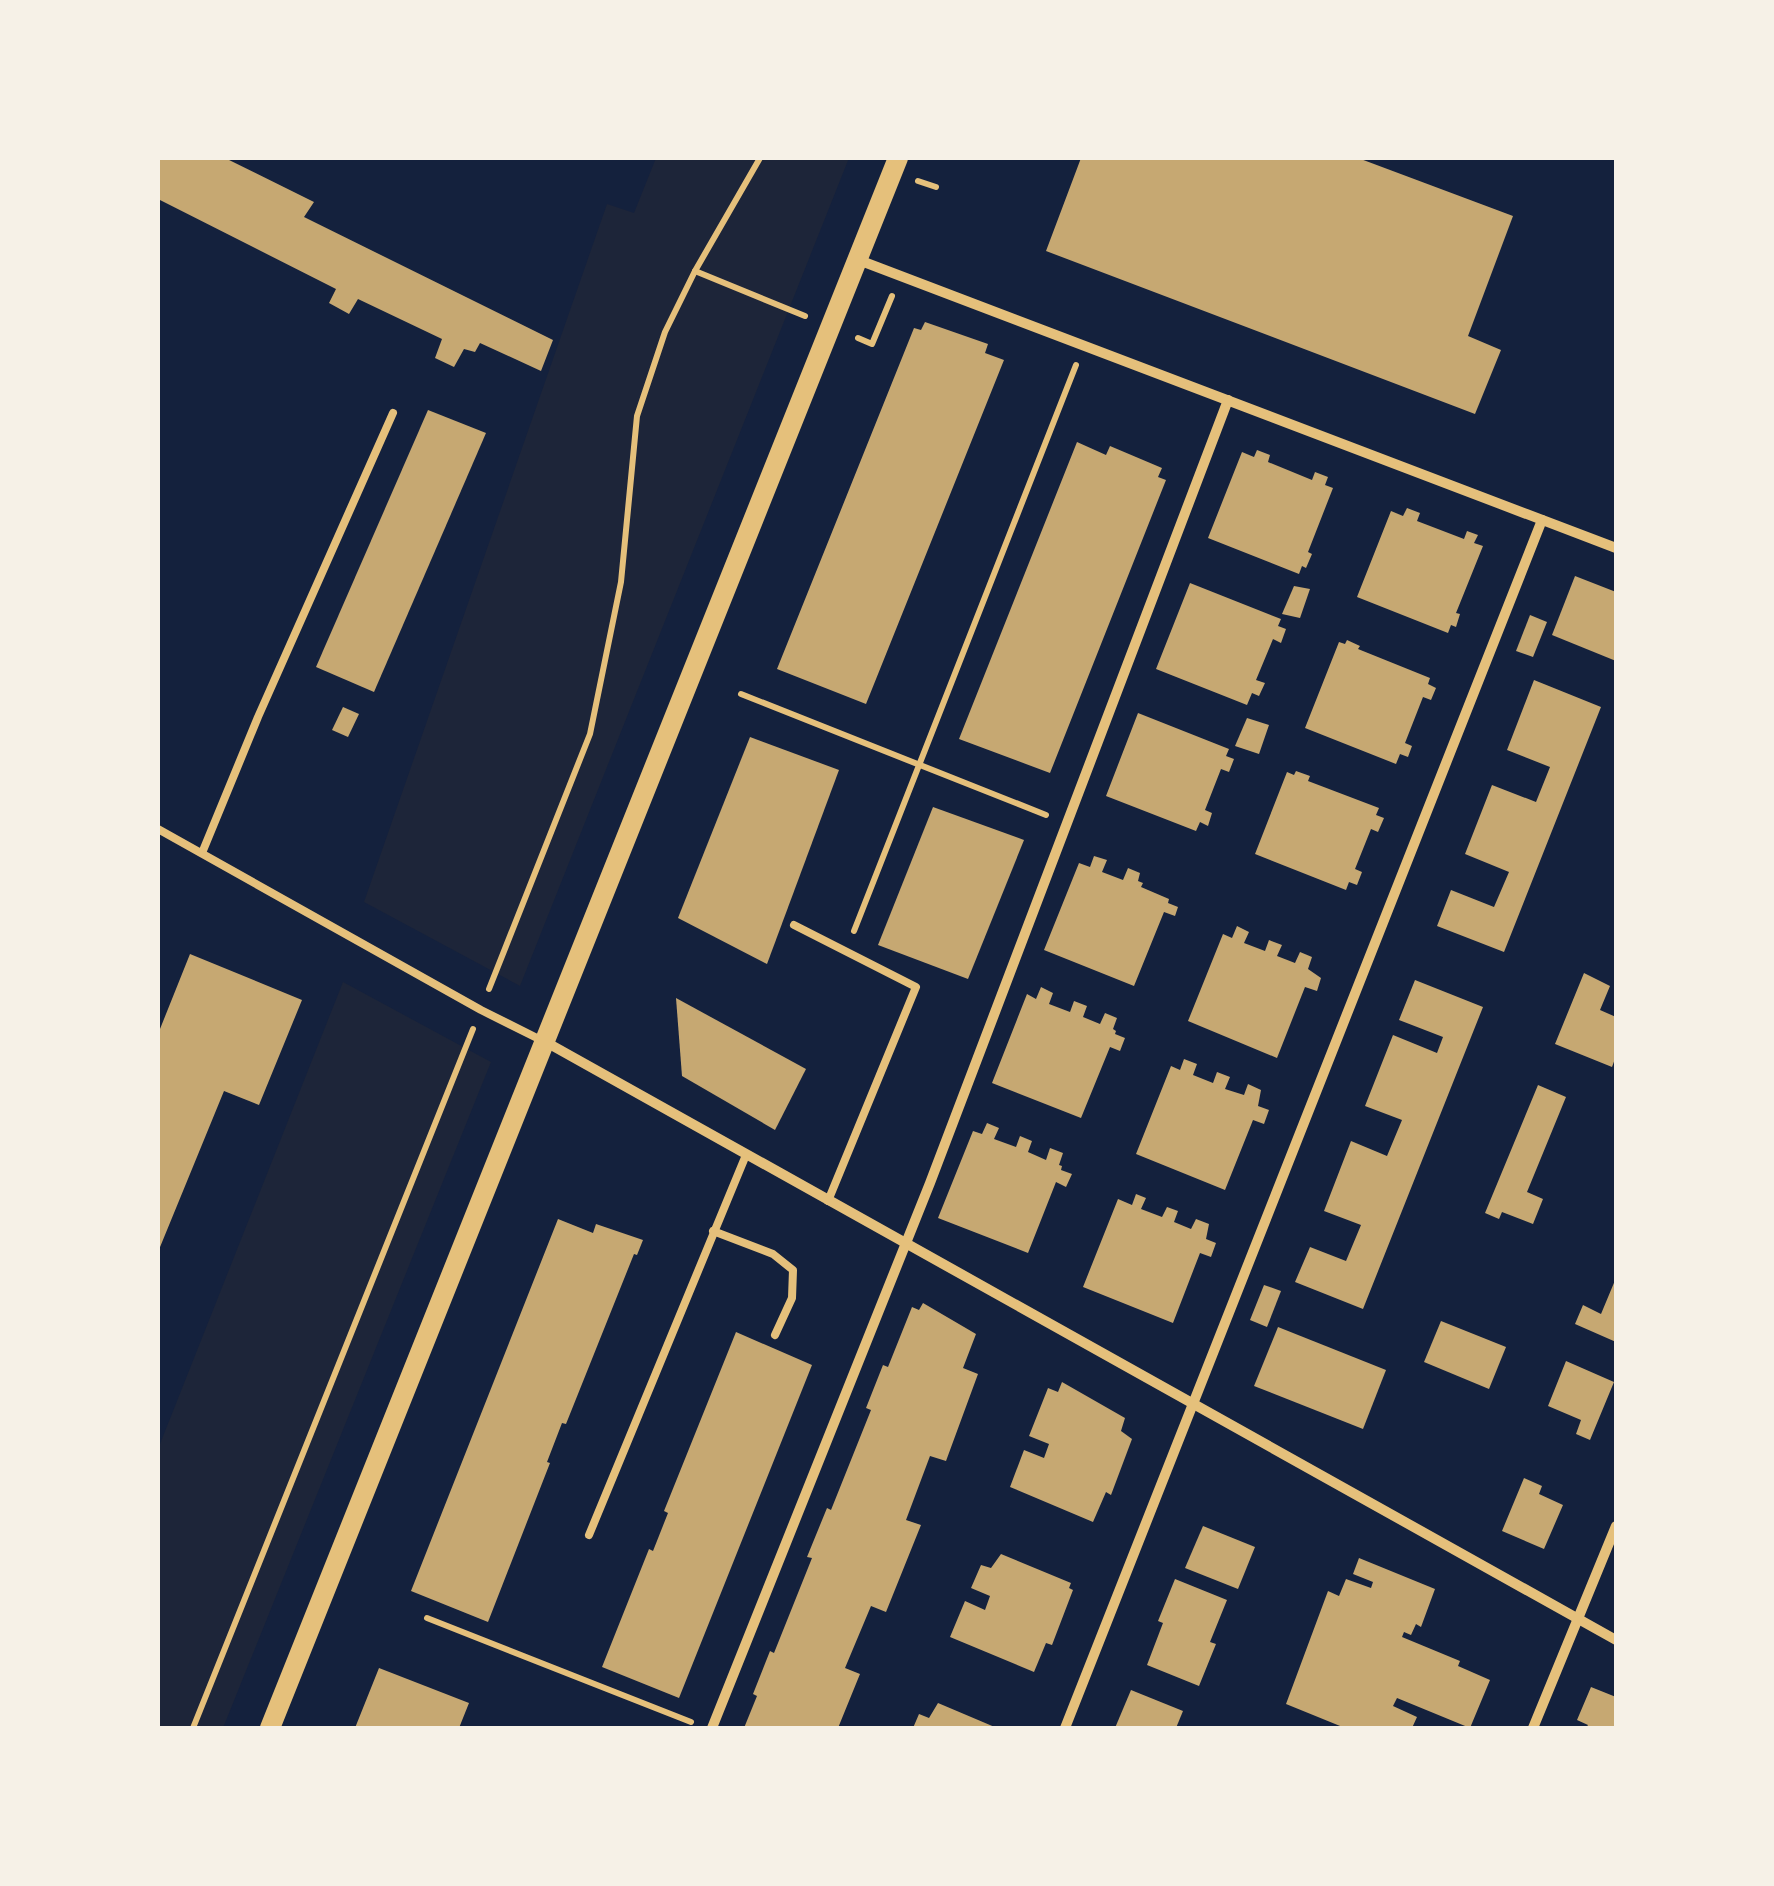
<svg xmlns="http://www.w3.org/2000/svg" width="1774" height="1886" viewBox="0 0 1774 1886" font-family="'Titillium Web',sans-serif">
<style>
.green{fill:#1d2539}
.building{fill:#c6a872}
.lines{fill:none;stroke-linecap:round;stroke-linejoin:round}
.path{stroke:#e5c07b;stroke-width:6}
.service{stroke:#e5c07b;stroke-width:8}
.minor{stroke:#e5c07b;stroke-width:10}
.secondary{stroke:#e5c07b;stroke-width:20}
</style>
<rect width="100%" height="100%" fill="#14213d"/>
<g class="green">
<path d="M656,158h193l-329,828 -156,-84 243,-698 27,9z"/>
<path d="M343,982l148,80 -268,666h-65v-279z"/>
</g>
<g class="building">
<path d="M158,158h67l89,44 -10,15 249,123 -12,31 -61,-28 -5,9 -11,-3 -10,18 -19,-9 7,-19 -84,-40 -9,15 -20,-11 7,-14 -178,-90z"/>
<path d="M1081,158h277l155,58 -45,120 33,14 -26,64 -429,-163z"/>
<path d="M925,322l63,22 -3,9 19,7 -138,344 -89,-35 137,-341 7,2z"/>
<path d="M428,410l58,23 -112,259 -58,-25z"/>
<path d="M1077,442l29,13 4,-9 52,22 -4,9 8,3 -116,293 -91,-34z"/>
<path d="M1257,450l13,5 -2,7 44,18 3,-8 13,5 -3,8 8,3 -25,64 4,2 -6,14 -4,-2 -3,8 -91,-36 34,-86 12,5z"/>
<path d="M1407,508l13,5 -3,8 47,18 3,-8 11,4 -4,8 9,3 -27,67 4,1 -4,13 -5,-2 -3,8 -91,-36 34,-86 12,5z"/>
<path d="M1575,576l41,16v69l-64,-26z"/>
<path d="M1190,583l91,36 -3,7 8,3 -5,14 -8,-4 -17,41 9,3 -6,13 -7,-3 -5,12 -91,-36z"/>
<path d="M1294,586l16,3 -10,29 -18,-4z"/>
<path d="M1530,615l17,7 -14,35 -17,-6z"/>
<path d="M1347,640l13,6 -2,3 72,29 -2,6 8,4 -5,12 -8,-3 -18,46 7,3 -4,11 -8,-3 -4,10 -91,-36 34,-86 6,2z"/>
<path d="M1534,680l67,27 -97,245 -67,-26 14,-36 43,17 15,-35 -44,-18 27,-69 44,17 14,-35 -43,-17z"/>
<path d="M343,707l16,7 -11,23 -16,-7z"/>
<path d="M1138,713l91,36 -3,7 8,3 -5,13 -8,-3 -16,41 7,3 -4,13 -8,-4 -4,9 -90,-35z"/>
<path d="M1247,718l22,7 -10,29 -24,-8z"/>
<path d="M750,737l89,33 -72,194 -89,-46z"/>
<path d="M1296,771l14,5 -2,5 71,27 -3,7 8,3 -6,14 -7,-3 -16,40 7,3 -5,13 -8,-3 -3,8 -91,-36 32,-82 7,3z"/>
<path d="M933,807l91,33 -56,139 -90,-34z"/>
<path d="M1094,856l13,4 -5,12 21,8 5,-12 12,5 -2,8 5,2 -2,4 28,12 -1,4 10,4 -3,9 -11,-4 -30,74 -90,-36 35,-87 11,4z"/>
<path d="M1237,926l12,6 -5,11 21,8 4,-11 13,5 -5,11 18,7 5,-11 12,5 -4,12 13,9 -4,13 -12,-4 -28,71 -89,-37 35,-87 9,4z"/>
<path d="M190,954l112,46 -43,105 -35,-14 -66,161v-218z"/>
<path d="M1584,973l26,13 -10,24 16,7v39l-4,11 -57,-23z"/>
<path d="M1415,980l68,27 -120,302 -68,-27 15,-35 36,14 15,-36 -37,-14 27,-70 36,15 15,-36 -37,-14 28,-71 44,18 6,-16 -44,-17z"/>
<path d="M1041,987l12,6 -4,11 21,8 4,-11 13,5 -4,11 17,7 5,-11 12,5 -4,11 3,2 -1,3 10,4 -5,13 -10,-4 -29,71 -89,-35 35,-89 9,5z"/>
<path d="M676,998l130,71 -31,61 -93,-54z"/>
<path d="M1184,1059l13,5 -4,11 20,8 4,-11 13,5 -5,12 19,6 4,-11 13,6 -3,16 11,4 -5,14 -11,-4 -28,70 -89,-36 35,-88 9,4z"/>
<path d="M1538,1085l28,12 -39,95 16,7 -10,25 -31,-12 -3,7 -14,-6z"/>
<path d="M987,1123l12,5 -5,11 22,8 4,-11 12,5 -4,11 18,8 4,-12 13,5 -4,12 3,1 -1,4 11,4 -6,13 -10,-5 -28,71 -90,-35 35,-87 9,3z"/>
<path d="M1136,1194l10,4 -5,11 21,8 5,-10 11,4 -4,11 17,7 5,-10 13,5 -3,15 10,4 -5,14 -11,-4 -27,70 -90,-36 35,-88 14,6z"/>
<path d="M558,1219l35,14 3,-9 47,16 -6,15 -3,-1 -68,170 -4,-1 -15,39 3,1 -62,159 -77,-31z"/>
<path d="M1616,1278v64l-41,-18 8,-19 18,9z"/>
<path d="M1264,1285l17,6 -14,36 -17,-7z"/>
<path d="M923,1303l53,31 -13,34 15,6 -32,87 -16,-5 -24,64 15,5 -35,87 -15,-6 -26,62 15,6 -22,54h-94l13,-32 -4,-2 17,-43 4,2 38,-95 -5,-1 20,-49 4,2 40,-100 -5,-2 17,-43 5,2 24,-60 7,3z"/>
<path d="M1441,1321l65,26 -17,42 -65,-27z"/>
<path d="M1278,1327l108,43 -23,59 -109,-43z"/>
<path d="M736,1332l76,33 -133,333 -77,-31 47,-118 4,2 15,-38 -4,-2z"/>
<path d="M1566,1361l48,21 -24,58 -14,-6 5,-14 -33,-14z"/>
<path d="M1062,1382l63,36 -4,13 11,8 -21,56 -5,-3 -13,30 -83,-35 14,-37 20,8 5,-14 -20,-8 19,-48 10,4z"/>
<path d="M1524,1478l18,8 -3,8 24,11 -19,44 -42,-18z"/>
<path d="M1203,1526l52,21 -17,42 -53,-21z"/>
<path d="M1001,1554l70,29 -2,5 4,2 -21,55 -6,-2 -12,29 -84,-35 15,-36 20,9 5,-14 -19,-8 10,-23 10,3z"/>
<path d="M1359,1558l76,31 -14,38 -5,-3 -5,11 -7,-3 -2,5 58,24 -2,5 32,14 -20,48 -73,-30 -4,8 24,11 -5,11h-67l-59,-24 42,-113 11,5 7,-17 25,9 2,-6 -20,-8z"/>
<path d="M1175,1579l52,21 -17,42 6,2 -17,42 -52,-21 16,-42 -5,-2z"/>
<path d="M379,1668l90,35 -10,25h-104z"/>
<path d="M1591,1687l25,10v31h-30l2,-3 -11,-5z"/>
<path d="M1131,1690l52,21 -7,17h-61z"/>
<path d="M938,1703l59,25h-84l6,-14 10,4z"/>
</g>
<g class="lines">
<g class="path">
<path d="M918,181l18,6"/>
<path d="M695,271l110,45"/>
<path d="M858,338l14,6 20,-48"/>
<path d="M741,694l305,121"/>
<path d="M854,931l222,-566"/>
<path d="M489,989l101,-255 31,-152 16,-166 28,-84 30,-61 65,-113"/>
<path d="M427,1618l264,104"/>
<path d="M193,1728l280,-699"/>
</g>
<g class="service">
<path d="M158,829l323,181 62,31"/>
<path d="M202,853l56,-136 135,-304"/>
<path d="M794,925l122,62 -88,214"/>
<path d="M713,1231l60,23 20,16 -1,28 -17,37"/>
<path d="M589,1535l157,-380"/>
</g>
<g class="minor">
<path d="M856,259l760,289"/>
<path d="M544,1041l1072,599"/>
<path d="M712,1728l218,-545 298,-783"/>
<path d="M1065,1728l477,-1208"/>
<path d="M1533,1728l83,-202"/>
</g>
<path class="secondary" d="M270,1728l628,-1570"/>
</g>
<rect width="1774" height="1886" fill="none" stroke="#f6f1e7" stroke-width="320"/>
</svg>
